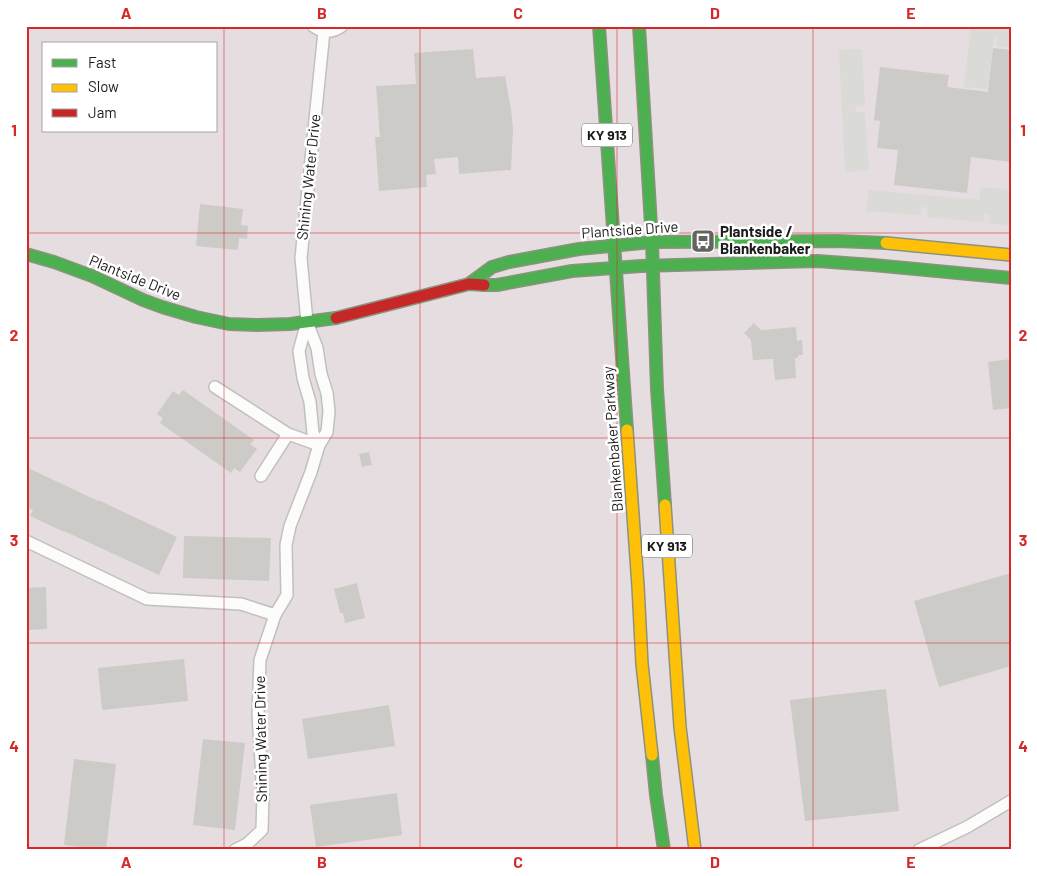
<svg xmlns="http://www.w3.org/2000/svg" width="1037" height="876" viewBox="0 0 1037 876" font-family="Barlow,sans-serif">
<style>
.industrial{fill:#e6dde1;fill-rule:evenodd}
.parking{fill:#dadad7}
.building{fill:#cccbc7}
.lines{fill:none;stroke-linecap:round;stroke-linejoin:round}
.street-casing{stroke:#c0c0be;stroke-width:14}
.fast-casing{stroke:#8d927e;stroke-width:14}
.slow-casing{stroke:#8d927e;stroke-width:14}
.jam-casing{stroke:#8d927e;stroke-width:14}
.street{stroke:#fcfcfb;stroke-width:11}
.fast{stroke:#4caf50;stroke-width:11}
.slow{stroke:#ffc107;stroke-width:11}
.jam{stroke:#c62828;stroke-width:11}
.grid{fill:none;stroke:#d62828;stroke-width:1;stroke-opacity:0.55}
.labels{text-anchor:middle;stroke-width:5;stroke-linejoin:round;paint-order:stroke}
.shield{fill:#fff;stroke:#5f5f5f;stroke-width:1}
.shield-label{font-size:14px;font-weight:bold;fill:#1b1b1b}
.street-label{font-size:15px;fill:#1b1b1b;stroke:#fff}
.poi-label{font-size:15px;font-weight:bold;fill:#1b1b1b;stroke:#fff;text-anchor:start}
.neatline{fill:none;stroke:#d62828;stroke-width:2}
.grid-label{font-size:16px;text-anchor:middle;font-weight:bold;fill:#d62828}
</style>
<rect width="100%" height="100%" fill="#e9e9e4"/>
<path class="industrial" d="M26,26h985v824h-985zM44,44h172v87h-172z"/>
<g class="parking">
<path d="M971,26h40v22l-14,-2 1,-9 -4,-1 -6,53 -24,-2z"/>
<path d="M862,49l3,57h-8l-2,2v2l3,2h7l4,58 -24,2 -6,-122z"/>
<path d="M981,187l30,3v36l-22,-3 1,-8 -4,-2 -2,2v7l-57,-5 1,-7 -2,-3h-3l-2,2v6l-55,-4 3,-21 110,10z"/>
</g>
<g class="building">
<path d="M993,48l18,2v112l-40,-5 -4,36 -73,-8 4,-35 -21,-2 3,-27 -6,-1 6,-53 69,8 -2,12 41,5z"/>
<path d="M473,49l3,29 29,-2 6,34 2,19 -2,41 -52,4 -1,-17 -24,2 2,15 -10,1 1,12 -48,4 -4,-54h5l-4,-51 40,-2 -2,-31z"/>
<path d="M200,204l43,5 -2,16 7,1 -1,13 -8,-1 -1,12 -42,-4z"/>
<path d="M754,323l7,7 35,-3 1,14 5,-1 1,15h-5v3h-3l1,20 -21,2 -2,-21 -20,1 -2,-20 -7,-7z"/>
<path d="M1011,359v49l-18,2 -5,-48z"/>
<path d="M183,390l71,50 -4,4 7,5 -17,23 -6,-4 -3,5 -71,-50 3,-5 -6,-4 16,-23 6,4z"/>
<path d="M369,452l3,13 -10,2 -3,-13z"/>
<path d="M26,467l72,34v-1l79,37 -18,38 -95,-44v1l-34,-16 3,-6 -7,-3z"/>
<path d="M184,536l87,2 -2,43 -86,-3z"/>
<path d="M1011,573v93l-72,21 -25,-86z"/>
<path d="M357,583l8,35 -20,5 -2,-10h-3l-6,-24z"/>
<path d="M46,587l1,42 -21,1v-42z"/>
<path d="M184,659l4,42 -86,9 -4,-42z"/>
<path d="M886,689l13,122 -94,10 -15,-121z"/>
<path d="M389,705l6,41 -87,13 -6,-40z"/>
<path d="M203,739l42,4 -10,87 -42,-5z"/>
<path d="M74,759l42,5 -10,86 -42,-5z"/>
<path d="M397,793l5,42 -86,12 -6,-42z"/>
</g>
<g class="lines">
<g class="street-casing">
<g id="street">
<path d="M313,26c9,7 20,7 29,0"/>
<path d="M307,322l-8,29 4,27 7,24 3,31 6,12"/>
<path d="M215,387l73,47"/>
<path d="M261,476l27,-42 31,11"/>
<path d="M26,541l121,58 94,5 34,11"/>
<path d="M235,850l12,-6 15,-14 1,-35 -5,-81 2,-54 15,-45 12,-20 -1,-50 4,-19 21,-54 8,-27 8,-13 2,-21 -2,-18 -6,-19 -4,-26 -10,-26 -6,-64 23,-227"/>
<path d="M919,850l48,-23 44,-26"/>
</g>
</g>
<g class="fast-casing">
<g id="fast">
<path d="M599,26l28,404"/>
<path d="M639,26l13,216 5,147 8,116"/>
<path d="M26,254l28,8 38,14 51,24 19,7 34,10 33,7 28,1 33,-1 46,-6"/>
<path d="M469,284l23,-17 17,-5 70,-13 73,-7 186,-1 48,2"/>
<path d="M484,285h13l75,-14 69,-5 176,-5 56,4 138,13"/>
<path d="M652,755l4,40 8,55"/>
</g>
</g>
<g class="slow-casing">
<g id="slow">
<path d="M886,243l125,12"/>
<path d="M627,430l11,156 4,78 10,91"/>
<path d="M665,505l15,222 15,123"/>
</g>
</g>
<g class="jam-casing">
<path id="jam" d="M336,318l133,-34 15,1"/>
</g>
<use href="#street" class="street"/>
<use href="#fast" class="fast"/>
<use href="#slow" class="slow"/>
<use href="#jam" class="jam"/>
</g>
<path class="grid" d="M224,26v824M420,26v824M617,26v824M813,26v824M26,233h985M26,438h985M26,643h985"/>
<defs>
<g id="bus-square" transform="scale(1.25)"><rect x="-9" y="-9" width="18" height="18" rx="4" fill="#636361" stroke="#fff"/><path d="M-5-6H5V4H4V6H2V4H-2V6H-4V4H-5ZM-3.5-4V0h7V-4ZM-3.5 1.2v1.5H-2V1.2ZM2 1.2v1.5H3.5V1.2Z" fill="#fff"/></g>
</defs>
<g fill-rule="evenodd">
<use href="#bus-square" x="703" y="241"/>
</g>
<g class="labels">
<g class="shield">
<rect x="582" y="123.5" width="50" height="23" rx="4"/>
<rect x="642" y="534.5" width="50" height="23" rx="4"/>
</g>
<g class="shield-label">
<text x="607" y="140">KY 913</text>
<text x="667" y="551">KY 913</text>
</g>
<g class="street-label">
<text transform="translate(309 177) rotate(-84)" y="5">Shining Water Drive</text>
<text transform="translate(630 230) rotate(-4)" y="5">Plantside Drive</text>
<text transform="translate(135 278) rotate(22)" y="5">Plantside Drive</text>
<text transform="translate(613 439) rotate(-94)" y="5">Blankenbaker Parkway</text>
<text transform="translate(261 739) rotate(-91)" y="5">Shining Water Drive</text>
</g>
<g class="poi-label">
<text x="720" y="237">Plantside /<tspan x="720" dy="17">Blankenbaker</tspan></text>
</g>
</g>
<rect width="1037" height="876" fill="none" stroke="#ffffff" stroke-width="55"/>
<rect x="42" y="42" width="175" height="90" fill="#ffffff" stroke="#a4a4a4"/>
<rect x="52" y="59" width="25" height="8" fill="#4caf50" stroke="#a4a4a4"/>
<text x="88" y="68" font-size="15" fill="#1b1b1b">Fast</text>
<rect x="52" y="84" width="25" height="8" fill="#ffc107" stroke="#a4a4a4"/>
<text x="88" y="92" font-size="15" fill="#1b1b1b">Slow</text>
<rect x="52" y="109" width="25" height="8" fill="#c62828" stroke="#a4a4a4"/>
<text x="88" y="118" font-size="15" fill="#1b1b1b">Jam</text>
<rect x="28" y="28" width="982" height="820" class="neatline"/>
<g class="grid-label">
<text x="126" y="19">A</text>
<text x="322" y="19">B</text>
<text x="518" y="19">C</text>
<text x="715" y="19">D</text>
<text x="911" y="19">E</text>
<text x="14" y="136">1</text>
<text x="1023" y="136">1</text>
<text x="14" y="341">2</text>
<text x="1023" y="341">2</text>
<text x="14" y="546">3</text>
<text x="1023" y="546">3</text>
<text x="14" y="752">4</text>
<text x="1023" y="752">4</text>
<text x="126" y="868">A</text>
<text x="322" y="868">B</text>
<text x="518" y="868">C</text>
<text x="715" y="868">D</text>
<text x="911" y="868">E</text>
</g>
</svg>
